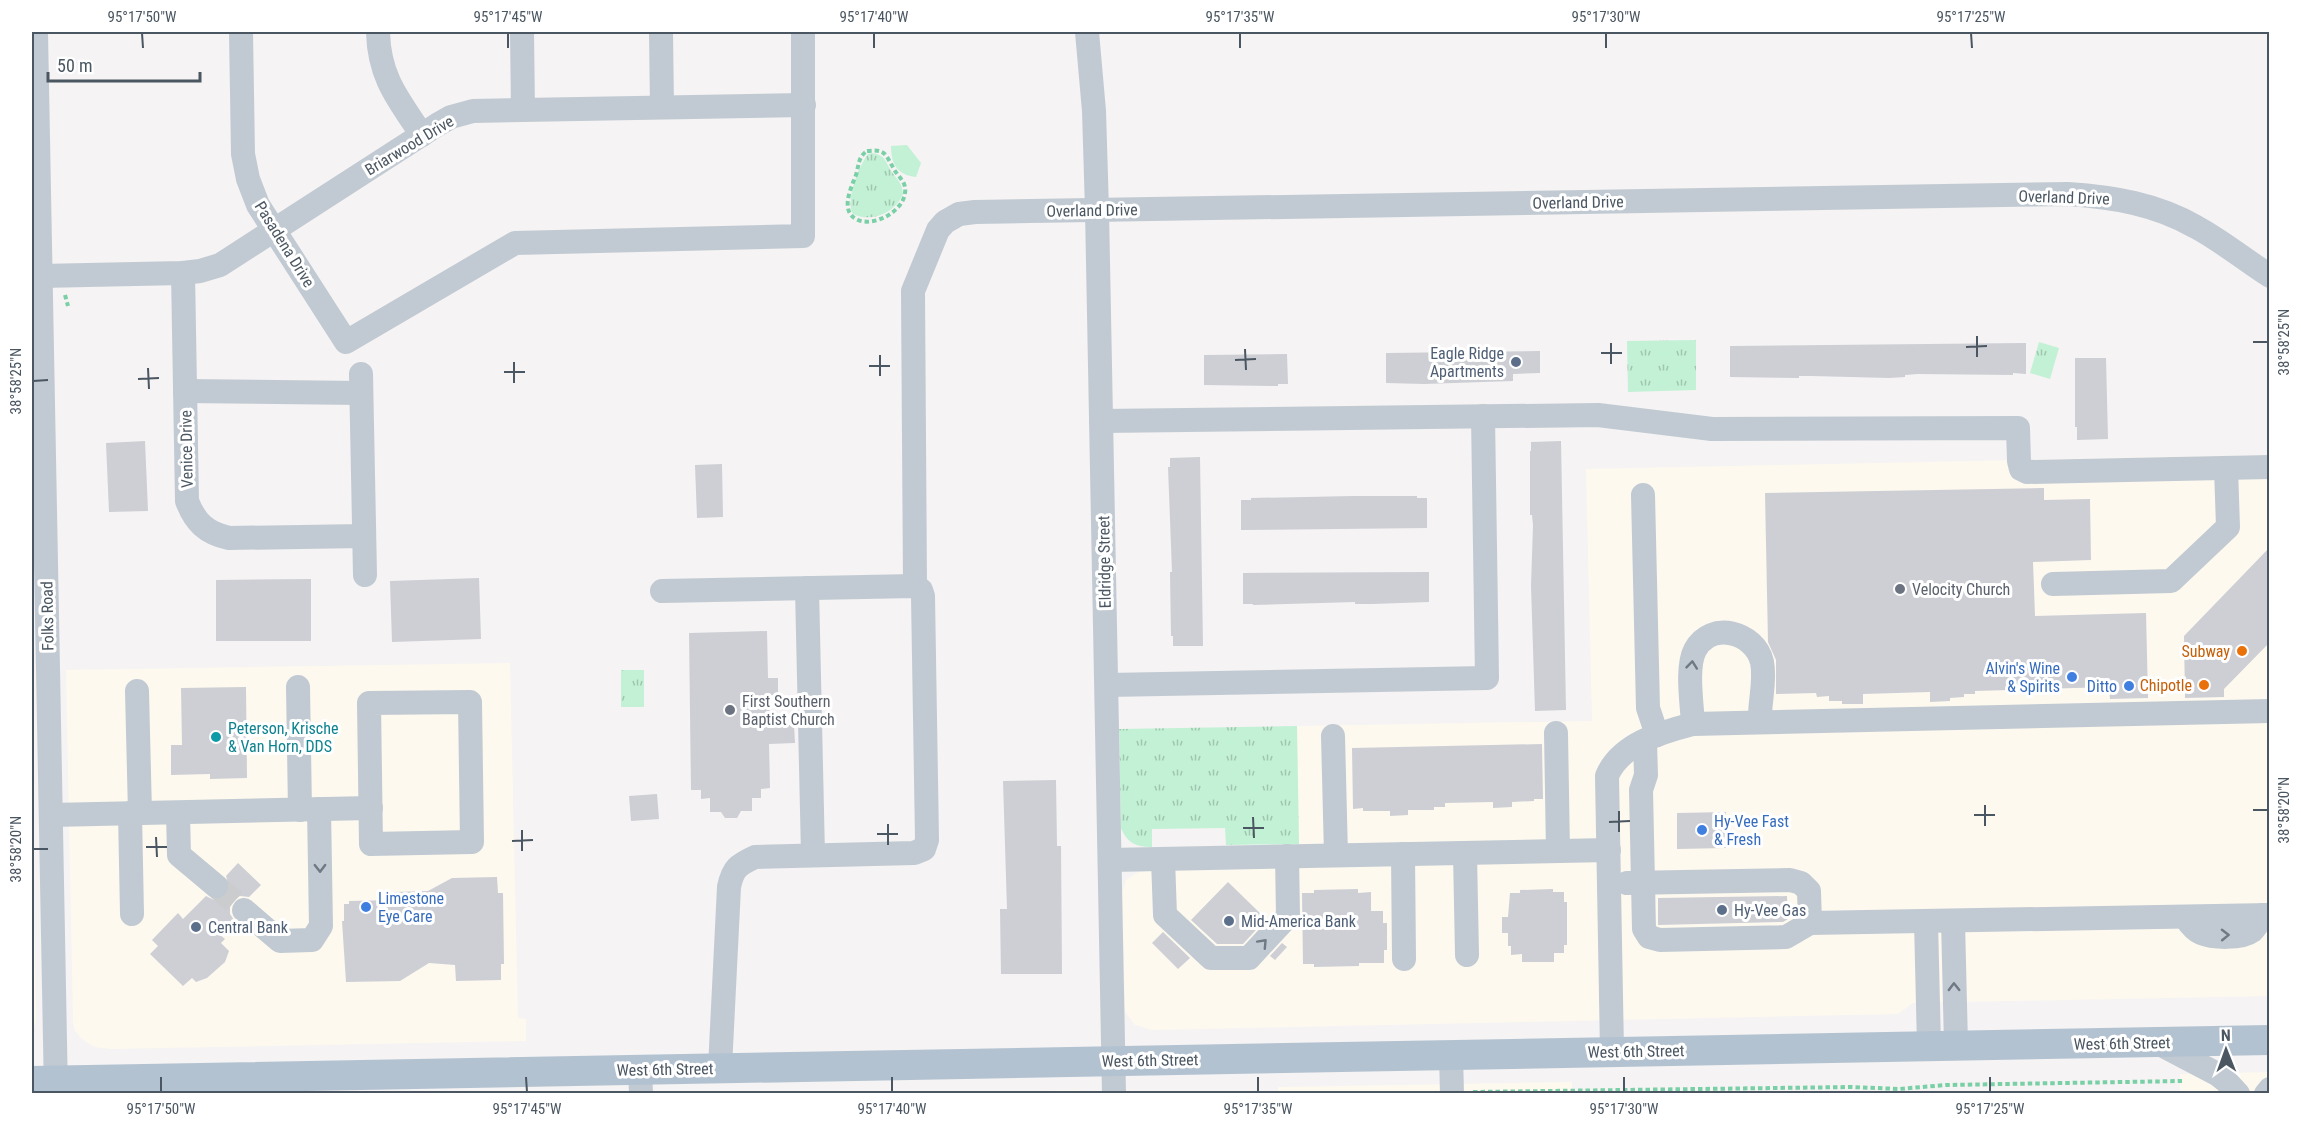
<svg xmlns="http://www.w3.org/2000/svg" width="2301" height="1125" viewBox="0 0 2301 1125" font-family="'Roboto Condensed',sans-serif">
<style>
.commercial{fill:#fdf9ef}
.grass{fill:url(#grass-tufts)}
.pitch{fill:#c3f1d5}
.building{fill:#cdcfd5}
.lines{fill:none;stroke-linecap:round;stroke-linejoin:round}
.minor-tunnel{stroke:#caccce;stroke-width:24;stroke-dasharray:24 12;stroke-linecap:butt}
.path{stroke:#7ad0a6;stroke-width:4;stroke-dasharray:4.5 3;stroke-linecap:butt}
.minor{stroke:#c1cad2;stroke-width:24}
.major{stroke:#b3c2d1;stroke-width:30}
.oneway{stroke:#6e7983}
.ticks{fill:none;stroke:#4a5661;stroke-width:2}
.service-dot{fill:#5c6f8a;stroke:#fff;stroke-width:2}
.worship-dot{fill:#6b7280;stroke:#fff;stroke-width:2}
.food-dot{fill:#e8710a;stroke:#fff;stroke-width:2}
.shop-dot{fill:#3f7fe0;stroke:#fff;stroke-width:2}
.culture-dot{fill:#0f9aa8;stroke:#fff;stroke-width:2}
.labels{text-anchor:middle;stroke-width:6;stroke-linejoin:round;paint-order:stroke}
.street-label{font-size:16px;fill:#4a5661;stroke:#fff}
.service-label{font-size:16px;fill:#4e5e75;stroke:#fff;text-anchor:start}
.worship-label{font-size:16px;fill:#5b616d;stroke:#fff;text-anchor:start}
.food-label{font-size:16px;fill:#c56008;stroke:#fff;text-anchor:end}
.shop-label{font-size:16px;fill:#366cbe;stroke:#fff;text-anchor:end}
.culture-label{font-size:16px;fill:#0d838f;stroke:#fff;text-anchor:start}
.neatline{fill:none;stroke:#4a5661;stroke-width:2}
.ticks-label{font-size:15px;text-anchor:middle;fill:#4a5661}
</style>
<defs>
<pattern id="grass-tufts" width="24" height="20" patternUnits="userSpaceOnUse" patternTransform="scale(1.5)"><rect width="24" height="20" fill="#c3f1d5"/><path d="M3 7l-1-3M5 7V3M7 7l1-3M15 17l-1-3M17 17v-4M19 17l1-3" fill="none" stroke="#a0c6b0"/></pattern>
</defs>
<rect width="100%" height="100%" fill="#f5f3f3"/>
<g class="commercial">
<path d="M2269,455v541l-356,7 -15,11 -746,16 -17,-5 -10,-13 -3,-119 4,-13 12,-8 457,-33 -296,5 -2,-118 295,-5 -6,-252z"/>
<path d="M510,663l8,355 8,1v22l-414,8 -18,-2 -12,-8 -7,-8 -2,-8 -7,-353z"/>
<path d="M32,780l4,240 -4,15z"/>
<path d="M2269,1072v21h-89v-19z"/>
<path d="M1572,1082v11l-294,1v-7z"/>
<path d="M1077,1090l11,3h-135z"/>
</g>
<g class="grass">
<path d="M872,153c14,2 13,9 20,19 6,9 10,11 11,22 -8,19 -32,29 -50,20 -8,-14 6,-48 15,-60z"/>
<path d="M1696,340v50l-68,2 -1,-51z"/>
<path d="M2039,342l20,6 -9,31 -20,-6z"/>
<rect x="621" y="670" width="23" height="37"/>
<path d="M1297,726l2,118 -73,1 -1,-17 -73,1v18c-16,0 -25,-4 -31,-19l-2,-99z"/>
</g>
<path class="pitch" d="M907,145l14,18 -5,14c-19,-2 -25,-13 -25,-31z"/>
<g class="building">
<path d="M2026,343v31l-13,-1v2l-95,-1 -13,1v2l-16,1 -77,-2h-13v2l-69,-1v-31z"/>
<path d="M1540,351v22l-27,1v7l-89,3 -38,-1v-30z"/>
<path d="M1287,354l1,30h-10v2l-74,-1v-30z"/>
<path d="M2075,358h31l2,81 -31,1v-13h-2z"/>
<path d="M145,441l3,70 -39,1 -3,-69z"/>
<path d="M1561,441l5,269 -31,1 -4,-125 2,-61 -1,-10h-2v-64h1v-9z"/>
<path d="M1200,457l3,189h-30v-10h-2l-1,-64h2l-4,-105h2v-9z"/>
<path d="M722,464l1,53 -26,1 -2,-53z"/>
<path d="M2044,488v12l46,-1 1,61 -58,2 2,54 111,-3 2,85 -38,1 -1,-12 -134,4v3h-11v3l-14,1v3l-20,1v-10l-67,2v10h-21v-3h-13v-5l-12,1 -1,-4 -40,1v-34l-8,-18 -3,-149z"/>
<path d="M1353,496h64v2h10v30l-186,2v-30h10v-2z"/>
<path d="M2270,547v95l-46,47v8l-39,1 -1,-62z"/>
<path d="M1429,572v30l-57,2h-17v-2l-102,3v-1h-10v-31z"/>
<path d="M479,578l2,61 -89,3 -2,-61z"/>
<path d="M311,579v62h-95v-61z"/>
<path d="M767,631l1,47h10v17h-9l1,30h24l1,18 -26,1 1,44 -9,1v9h-9v13h-11l-4,7h-12l-4,-6h-11v-14l-9,1v-9h-10l-2,-157z"/>
<path d="M246,687l1,91 -37,1v-5l-39,1v-30h11l-1,-57z"/>
<path d="M1542,744l1,55h-9v2l-22,1v5l-19,1v-6l-48,1v4h-11v3h-26v5l-18,1v-5h-27v-3l-10,1 -1,-61z"/>
<path d="M1056,780l1,66h4l1,128h-61l-1,-65h7l-4,-128z"/>
<path d="M657,794l2,25 -28,2 -2,-25z"/>
<path d="M1726,812v36l-49,1v-36z"/>
<path d="M238,863l23,22 -12,12 -9,-1 -6,4 -4,7v7l4,6 -14,15 5,4 -4,4 8,8 -4,11 -18,16 -11,4 -4,-4 -9,8 -33,-32 8,-8 -6,-6 26,-27 5,6 23,-23 8,4h6l6,-4 4,-8 -4,-12z"/>
<path d="M497,877l1,16h5l1,71h-3v16l-45,1 -1,-16 -26,-2 -29,18 -54,1 -4,-61h2v-17h5v-3l46,-1 -1,-8 34,-1 24,-13z"/>
<path d="M1228,882l38,37 -23,25h-26l-26,-24z"/>
<path d="M1358,889v4l13,-1v19h12v12h4v27h-3v13h-25v3l-45,1v-3h-11l-1,-71h12v-3z"/>
<path d="M1553,889v3h11v10h3v43h-3v8h-10v9h-32v-8l-11,1v-9h-3v-13h-6v-16h6l2,-24h10v-3z"/>
<path d="M1787,896l1,23 -5,3 -125,3v-27z"/>
<path d="M1163,932l27,26 -12,11 -26,-26z"/>
<path d="M1282,943l5,4 -12,13 -5,-4z"/>
</g>
<g class="lines">
<path class="minor-tunnel" d="M216,886l28,24"/>
<g class="path">
<path d="M867,151c19,-2 18,3 27,18 4,8 13,13 11,24 -2,18 -30,34 -47,27 -19,-8 -7,-32 -2,-45 3,-10 2,-18 11,-24z"/>
<path d="M65,295l3,11"/>
<path d="M1473,1092l378,-5 48,2 47,-4 236,-4"/>
<path d="M1358,1094l75,-1"/>
</g>
<g class="minor">
<path d="M36,32l20,1062"/>
<path d="M241,32l2,122 5,25 10,26 88,137 169,-99 288,-7v-204"/>
<path d="M378,32c1,45 20,67 44,103"/>
<path d="M522,32l1,78"/>
<path d="M661,32l1,75"/>
<path d="M1087,32l7,79 3,99 17,884"/>
<path d="M183,273l4,228c8,21 19,32 42,37l135,-2"/>
<path d="M40,276l143,-3 17,-2 20,-6 217,-140 14,-8 22,-6 331,-6"/>
<path d="M361,374l4,201"/>
<path d="M185,391l176,2"/>
<path d="M1101,421l497,-6 114,14 306,-1 1,33 2,8 6,3 243,-5"/>
<path d="M1643,495l5,213 9,27"/>
<path d="M2053,584l118,-3 57,-54 -2,-59"/>
<path d="M915,586l-2,-295 25,-61 7,-8 14,-8 16,-2 1093,-18c45,3 88,10 128,33 26,14 49,33 74,49"/>
<path d="M807,588l6,267"/>
<path d="M662,591l253,-5 6,4 2,6 4,244 -3,9 -10,4 -159,4c-17,8 -22,11 -26,30l-9,181"/>
<path d="M1107,685l380,-7 -4,-262"/>
<path d="M298,687l2,123"/>
<path d="M137,691l3,122"/>
<path d="M470,702l2,140 -101,2 -2,-141z"/>
<path d="M1693,724c-1,-20 -7,-57 2,-74 16,-30 60,-18 67,12 4,20 -3,40 -2,60"/>
<path d="M1556,733l2,118"/>
<path d="M1333,736l3,119"/>
<path d="M1645,742l1,33 -5,15 3,139 5,8 11,3 126,-3 24,-14 460,-8"/>
<path d="M130,813l2,101"/>
<path d="M178,813l1,42 37,31"/>
<path d="M51,815l320,-7"/>
<path d="M1465,853l2,102"/>
<path d="M1403,854l1,105"/>
<path d="M1163,859l2,56 46,43h38l39,-42 -1,-60"/>
<path d="M1110,860l499,-10"/>
<path d="M1627,883l163,-3 11,3 8,8 1,32"/>
<path d="M244,910l36,31 32,-1 9,-14 -2,-117"/>
<path d="M2185,917c4,6 9,13 16,16 12,5 40,6 51,-2 4,-4 8,-11 11,-16"/>
<path d="M1926,921l3,125"/>
<path d="M1953,921l3,124"/>
<path d="M2156,1042l61,32 9,7 12,13"/>
<path d="M1612,1051l-5,-275c13,-32 55,-44 86,-52l577,-13"/>
<path d="M1451,1054l1,40"/>
<path d="M640,1069l1,25"/>
<path d="M2266,1094l4,-5"/>
</g>
<path class="major" d="M32,1081l2238,-41"/>
</g>
<defs><path id="oneway-chevron" d="M-2-3.5L2.5 0L-2 3.5" fill="none" stroke-width="1.6" stroke-linecap="round" stroke-linejoin="round" transform="scale(1.5)"/></defs>
<g class="oneway">
<use href="#oneway-chevron" transform="translate(1692 665) rotate(-84)"/>
<use href="#oneway-chevron" transform="translate(320 868) rotate(89)"/>
<use href="#oneway-chevron" transform="translate(2225 935) rotate(-1)"/>
<use href="#oneway-chevron" transform="translate(1263 943) rotate(-47)"/>
<use href="#oneway-chevron" transform="translate(1954 987) rotate(-91)"/>
</g>
<path class="ticks" d="M142,33l1,15M508,33v15M874,33v15M1240,33v15M1606,33v15M1971,33l1,15M1977,336v21M2253,342h15M1611,343v21M1966,347l21,-1M1245,349l1,21M1601,353h21M880,355v21M1235,360l21,-1M514,362v21M869,366h21M148,368l1,21M504,372h21M138,379l21,-1M33,381l15,-1M1985,805v21M2253,810h15M1619,811v21M1974,815h21M1253,817l1,21M1609,822l21,-1M888,824v21M1243,828h21M522,830v21M877,834h21M156,837l1,20M512,841l21,-1M146,847h21M33,849h15M161,1077v15M526,1077l1,15M892,1077v15M1258,1077v15M1624,1077v15M1990,1077v15"/>
<g class="service-dot">
<circle cx="1516" cy="362" r="6"/>
<circle cx="1722" cy="910" r="6"/>
<circle cx="1229" cy="921" r="6"/>
<circle cx="196" cy="927" r="6"/>
</g>
<g class="worship-dot">
<circle cx="1900" cy="589" r="6"/>
<circle cx="730" cy="710" r="6"/>
</g>
<g class="food-dot">
<circle cx="2242" cy="651" r="6"/>
<circle cx="2204" cy="685" r="6"/>
</g>
<g class="shop-dot">
<circle cx="2072" cy="677" r="6"/>
<circle cx="2129" cy="686" r="6"/>
<circle cx="1702" cy="830" r="6"/>
<circle cx="366" cy="907" r="6"/>
</g>
<circle class="culture-dot" cx="216" cy="737" r="6"/>
<g class="labels">
<g class="street-label">
<text transform="translate(409 145) rotate(-31)" y="6">Briarwood Drive</text>
<text transform="translate(2064 197) rotate(2)" y="6">Overland Drive</text>
<text transform="translate(1578 202) rotate(-1)" y="6">Overland Drive</text>
<text transform="translate(1092 210) rotate(-1)" y="6">Overland Drive</text>
<text transform="translate(285 244) rotate(58)" y="6">Pasadena Drive</text>
<text transform="translate(186 449) rotate(-91)" y="6">Venice Drive</text>
<text transform="translate(1104 562) rotate(-91)" y="6">Eldridge Street</text>
<text transform="translate(47 616) rotate(-91)" y="6">Folks Road</text>
<text transform="translate(2122 1043) rotate(-1)" y="6">West 6th Street</text>
<text transform="translate(1636 1051) rotate(-1)" y="6">West 6th Street</text>
<text transform="translate(1150 1060) rotate(-1)" y="6">West 6th Street</text>
<text transform="translate(665 1069) rotate(-1)" y="6">West 6th Street</text>
</g>
<g class="service-label">
<text x="1504" y="359" text-anchor="end">Eagle Ridge<tspan x="1504" dy="18">Apartments</tspan></text>
<text x="1734" y="916">Hy-Vee Gas</text>
<text x="1241" y="927">Mid-America Bank</text>
<text x="208" y="933">Central Bank</text>
</g>
<g class="worship-label">
<text x="1912" y="595">Velocity Church</text>
<text x="742" y="707">First Southern<tspan x="742" dy="18">Baptist Church</tspan></text>
</g>
<g class="food-label">
<text x="2230" y="657">Subway</text>
<text x="2192" y="691">Chipotle</text>
</g>
<g class="shop-label">
<text x="2060" y="674">Alvin's Wine<tspan x="2060" dy="18">&amp; Spirits</tspan></text>
<text x="2117" y="692">Ditto</text>
<text x="1714" y="827" text-anchor="start">Hy-Vee Fast<tspan x="1714" dy="18">&amp; Fresh</tspan></text>
<text x="378" y="904" text-anchor="start">Limestone<tspan x="378" dy="18">Eye Care</tspan></text>
</g>
<g class="culture-label">
<text x="228" y="734">Peterson, Krische<tspan x="228" dy="18">&amp; Van Horn, DDS</tspan></text>
</g>
</g>
<rect width="2301" height="1125" fill="none" stroke="#ffffff" stroke-width="66"/>
<g transform="translate(2226 1050) rotate(359)" stroke="#ffffff" stroke-width="4.5" paint-order="stroke">
<path d="M0-4.5L10 22L0 15L-10 22Z" fill="#4a5661"/>
<text y="-9" font-size="16" font-weight="bold" text-anchor="middle" fill="#4a5661">N</text>
</g>
<path d="M48 72v9h152v-9" fill="none" stroke="#4a5661" stroke-width="3"/>
<text x="57" y="72" font-size="18" fill="#4a5661" stroke="#ffffff" stroke-width="4.5" paint-order="stroke">50 m</text>
<rect x="33" y="33" width="2235" height="1059" class="neatline"/>
<g class="ticks-label">
<text x="142" y="22">95°17'50"W</text>
<text x="508" y="22">95°17'45"W</text>
<text x="874" y="22">95°17'40"W</text>
<text x="1240" y="22">95°17'35"W</text>
<text x="1606" y="22">95°17'30"W</text>
<text x="1971" y="22">95°17'25"W</text>
<text transform="translate(2284 342) rotate(-90)" y="5">38°58'25"N</text>
<text transform="translate(16 381) rotate(-90)" y="5">38°58'25"N</text>
<text transform="translate(2284 810) rotate(-90)" y="5">38°58'20"N</text>
<text transform="translate(16 849) rotate(-90)" y="5">38°58'20"N</text>
<text x="161" y="1114">95°17'50"W</text>
<text x="527" y="1114">95°17'45"W</text>
<text x="892" y="1114">95°17'40"W</text>
<text x="1258" y="1114">95°17'35"W</text>
<text x="1624" y="1114">95°17'30"W</text>
<text x="1990" y="1114">95°17'25"W</text>
</g>
</svg>
